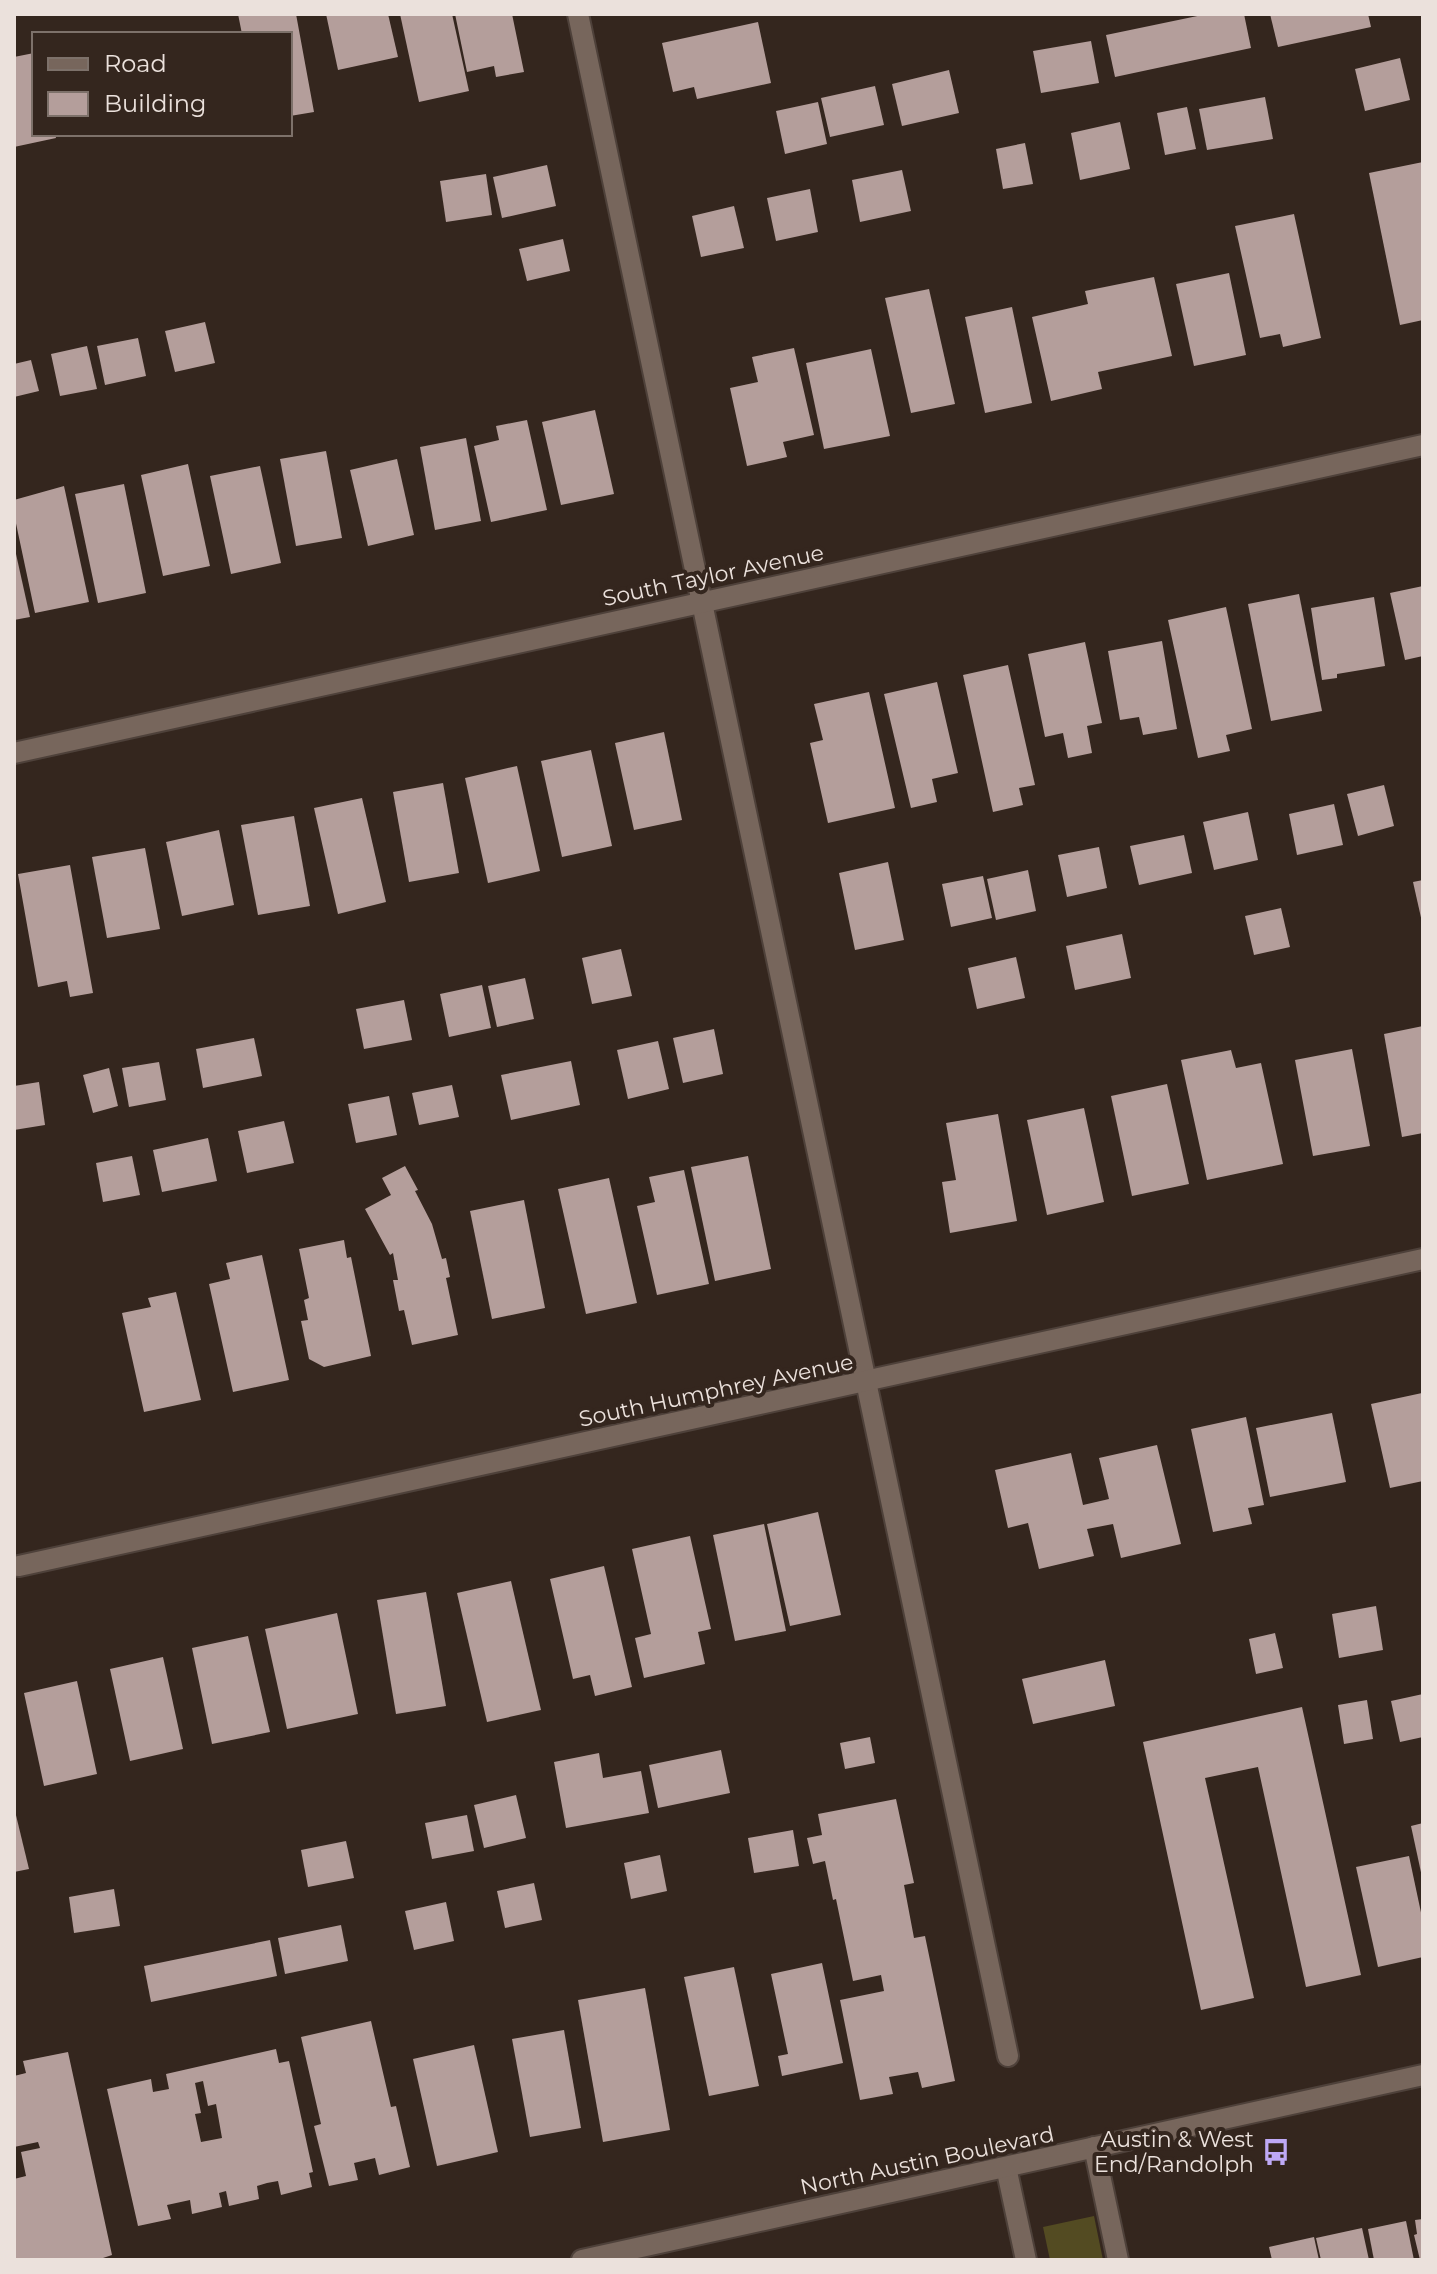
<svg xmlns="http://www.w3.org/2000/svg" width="1437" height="2274" viewBox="0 0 1437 2274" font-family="Montserrat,sans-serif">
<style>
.green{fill:#534b22}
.building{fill:#b49e9b;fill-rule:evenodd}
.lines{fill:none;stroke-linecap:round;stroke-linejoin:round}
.minor-casing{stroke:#4e413a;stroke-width:24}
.minor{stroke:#77665c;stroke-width:20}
.labels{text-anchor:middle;stroke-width:8;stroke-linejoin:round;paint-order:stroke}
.street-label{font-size:22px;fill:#ebe1dc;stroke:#34261e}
.poi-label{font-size:22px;fill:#ebe1dc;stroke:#34261e;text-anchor:end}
</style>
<rect width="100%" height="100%" fill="#34261e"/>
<path class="green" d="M1094,2216l9,44h-53l-7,-33z"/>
<g class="building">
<path d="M238,14h58l18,98 -24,4v-82h-48z"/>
<path d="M326,14h62l10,43 -60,13z"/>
<path d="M400,14h52l17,77 -50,11z"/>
<path d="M455,14h57l12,58 -28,5 -2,-11 -27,6z"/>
<path d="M1207,14h37l7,34 -136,29 -9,-42z"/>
<path d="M1270,14h98l3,13 -93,20z"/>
<path d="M758,22l13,61 -74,16 -3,-12 -21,5 -11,-49z"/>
<path d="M1091,41l8,42 -58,10 -8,-42z"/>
<path d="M34,53v81h21l1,4 -42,9v-90z"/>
<path d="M1400,58l10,42 -45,11 -10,-42z"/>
<path d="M949,70l10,43 -57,13 -10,-42z"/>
<path d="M875,86l9,39 -54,12 -9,-39z"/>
<path d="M1265,97l8,42 -66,11 -8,-41z"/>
<path d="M818,102l9,42 -42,10 -9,-43z"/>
<path d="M1187,107l9,42 -31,6 -8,-42z"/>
<path d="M1120,122l10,47 -50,11 -9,-47z"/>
<path d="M1025,143l8,41 -30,5 -7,-40z"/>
<path d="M1423,162v158l-23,5 -31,-152z"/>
<path d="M547,165l9,41 -54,12 -9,-41z"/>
<path d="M902,170l9,41 -51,11 -8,-42z"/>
<path d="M486,174l6,41 -46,7 -6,-41z"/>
<path d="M810,189l8,43 -42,9 -9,-43z"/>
<path d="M734,206l10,42 -43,9 -9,-41z"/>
<path d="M1294,214l27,124 -38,9 -3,-13 -20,4 -25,-112z"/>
<path d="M563,239l7,32 -43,10 -8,-32z"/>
<path d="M1229,273l17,82 -52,11 -18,-82z"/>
<path d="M1154,277l18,79 -74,16 4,17 -51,12 -19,-84 56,-13 -3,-13z"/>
<path d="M929,289l26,115 -44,9 -26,-115z"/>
<path d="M1012,307l20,96 -47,10 -20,-96z"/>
<path d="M205,322l10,41 -40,9 -10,-41z"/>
<path d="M138,338l8,38 -41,9 -8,-39z"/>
<path d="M87,346l10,43 -37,7 -9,-42z"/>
<path d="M794,348l20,87 -31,7 4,15 -40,9 -17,-78 28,-6 -6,-25z"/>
<path d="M871,349l19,87 -66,13 -18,-86z"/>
<path d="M31,360l8,31 -25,6v-33z"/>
<path d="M595,410l19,84 -53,11 -19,-83z"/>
<path d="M527,420l20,90 -56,12 -17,-76 25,-6 -3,-14z"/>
<path d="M466,438l15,83 -46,9 -15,-83z"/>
<path d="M326,451l16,87 -46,8 -16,-87z"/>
<path d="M397,459l17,76 -46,11 -18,-76z"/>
<path d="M188,464l22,102 -47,10 -22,-101z"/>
<path d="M260,466l21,97 -50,11 -21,-98z"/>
<path d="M124,484l22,109 -48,10 -23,-109z"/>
<path d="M64,486l25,116 -54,11 -21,-99v-14z"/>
<path d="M14,545l16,72 -16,3z"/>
<path d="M1423,586v70l-18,4 -15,-67z"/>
<path d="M1299,594l23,117 -51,10 -23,-117z"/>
<path d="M1374,597l11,69 -48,8v4l-15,2 -11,-72z"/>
<path d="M1226,607l26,122 -26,6 4,16 -32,7 -30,-138z"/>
<path d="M1162,641l15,88 -34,6 -4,-18 -19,3 -12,-69z"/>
<path d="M1085,642l17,81 -15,3 5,27 -24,5 -5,-25 -18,4 -17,-83z"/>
<path d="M1008,665l27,120 -16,3 4,17 -30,7 -30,-137z"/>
<path d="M937,682l21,91 -26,6 5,23 -26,6 -27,-114z"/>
<path d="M869,692l26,116 -67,15 -18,-80 13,-3 -9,-36z"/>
<path d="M664,732l18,88 -48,10 -19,-87z"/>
<path d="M591,750l21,96 -50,11 -21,-96z"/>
<path d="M517,766l23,105 -52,12 -23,-105z"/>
<path d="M443,783l16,90 -50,9 -16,-90z"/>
<path d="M1384,785l10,41 -36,10 -11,-42z"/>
<path d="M362,798l24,104 -48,12 -24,-106z"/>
<path d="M1334,804l9,41 -46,10 -8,-41z"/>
<path d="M1248,812l10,48 -44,10 -11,-48z"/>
<path d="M294,816l16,90 -52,9 -17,-90z"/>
<path d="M219,830l15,75 -52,11 -16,-74z"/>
<path d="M1184,835l8,38 -53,12 -9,-39z"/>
<path d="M1099,847l8,41 -40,9 -9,-42z"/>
<path d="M145,848l15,81 -53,9 -15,-81z"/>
<path d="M888,862l16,78 -49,10 -16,-77z"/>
<path d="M70,865l23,128 -23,4 -3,-16 -29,6 -20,-113z"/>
<path d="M1028,870l8,41 -40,9 -9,-41z"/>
<path d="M983,876l9,42 -41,9 -9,-43z"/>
<path d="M1423,880v42h-1l-9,-40z"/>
<path d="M1281,908l9,39 -36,8 -9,-39z"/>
<path d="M1122,934l9,44 -56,12 -9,-44z"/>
<path d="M621,949l11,47 -40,8 -10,-46z"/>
<path d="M1016,957l9,41 -48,11 -9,-41z"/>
<path d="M525,978l9,41 -37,8 -9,-41z"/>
<path d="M482,985l9,43 -42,9 -9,-43z"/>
<path d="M404,1000l8,40 -48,9 -8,-40z"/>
<path d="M1423,1026v107l-21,4 -18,-103z"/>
<path d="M714,1029l9,45 -40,9 -10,-45z"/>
<path d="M254,1038l8,38 -59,12 -7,-39z"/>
<path d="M658,1041l11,48 -41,10 -11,-49z"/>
<path d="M1352,1049l18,97 -57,10 -18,-96z"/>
<path d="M1231,1050l5,18 25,-5 22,101 -76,16 -26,-120z"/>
<path d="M571,1061l9,44 -69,15 -10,-45z"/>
<path d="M159,1062l7,38 -37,7 -7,-39z"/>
<path d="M109,1068l9,38 -25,7 -10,-38z"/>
<path d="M39,1082l6,43 -31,5v-44z"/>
<path d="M1167,1084l22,100 -57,12 -21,-100z"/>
<path d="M452,1085l7,32 -40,8 -7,-32z"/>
<path d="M389,1096l8,39 -41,8 -8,-39z"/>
<path d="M1084,1108l20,94 -57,13 -20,-95z"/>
<path d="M998,1114l19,107 -67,12 -8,-51 14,-2 -10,-57z"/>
<path d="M284,1121l10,42 -47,10 -9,-42z"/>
<path d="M208,1138l9,43 -55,11 -9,-42z"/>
<path d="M132,1156l8,39 -37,7 -7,-39z"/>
<path d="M748,1156l23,113 -56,12 -24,-114z"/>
<path d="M405,1166l13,24 -3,1 17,33 10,35 4,-1 4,19 -4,1 12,57 -46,10 -8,-35 -5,1 -6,-31h5l-5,-27 -3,2 -25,-46 26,-14 -9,-17z"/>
<path d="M684,1170l25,114 -52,11 -20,-89 18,-4 -6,-25z"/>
<path d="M609,1178l28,125 -51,11 -28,-125z"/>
<path d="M524,1200l21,108 -53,11 -22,-108z"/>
<path d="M344,1240l3,18 4,-1 20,99 -47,11 -15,-8 -8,-38 7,-1 -4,-20 5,-2 -10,-49z"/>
<path d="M262,1255l27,125 -56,12 -24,-108 21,-5 -4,-16z"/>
<path d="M176,1292l25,108 -57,12 -22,-99 29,-6 -3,-9z"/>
<path d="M1422,1393l1,88 -33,7 -19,-84z"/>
<path d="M1332,1413l14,69 -76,15 -14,-69z"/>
<path d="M1246,1417l18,88 -16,3 4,16 -39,8 -22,-103z"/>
<path d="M1157,1445l24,99 -60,14 -8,-34 -26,5 7,27 -55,13 -11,-46 -20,5 -13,-58 76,-17 12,52 26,-6 -10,-41z"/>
<path d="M818,1512l23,103 -51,11 -23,-102z"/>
<path d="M764,1524l22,107 -51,10 -22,-106z"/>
<path d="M690,1536l21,93 -13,3 7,32 -61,14 -9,-40 16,-4 -19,-85z"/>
<path d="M604,1566l28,121 -37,9 -5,-21 -17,4 -23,-100z"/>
<path d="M511,1581l30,129 -54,12 -30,-129z"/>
<path d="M426,1592l20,114 -50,8 -19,-114z"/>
<path d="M1376,1606l7,44 -44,8 -7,-44z"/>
<path d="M337,1613l21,101 -71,15 -22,-100z"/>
<path d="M1275,1633l8,35 -27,6 -7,-35z"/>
<path d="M248,1636l22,96 -58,12 -20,-96z"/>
<path d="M163,1657l20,92 -53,12 -20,-92z"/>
<path d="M1105,1660l10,46 -82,18 -11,-45z"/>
<path d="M77,1681l20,93 -53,12 -20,-93z"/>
<path d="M1423,1694v43l-23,5 -9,-41z"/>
<path d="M1367,1700l6,39 -29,5 -6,-39z"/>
<path d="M1302,1707l59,268 -55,12 -48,-220 -53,11 49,220 -53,12 -58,-268z"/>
<path d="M870,1737l5,26 -30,6 -5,-26z"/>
<path d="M721,1750l9,43 -72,15 -9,-43z"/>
<path d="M599,1753l4,25 38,-7 8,42 -83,15 -12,-66z"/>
<path d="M516,1795l10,43 -42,10 -10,-43z"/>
<path d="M896,1799l18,84 -10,2 10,53 11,-2 30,145 -33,7 -4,-16 -29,5 4,17 -33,6 -20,-100 44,-9 -3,-16 -28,6 -17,-82 -3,1 -8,-39 -12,3 -6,-26 15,-3 -4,-21z"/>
<path d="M14,1807l15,62 -15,3z"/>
<path d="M467,1815l7,36 -42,8 -7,-36z"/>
<path d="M1423,1823v54h-1l-11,-51z"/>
<path d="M793,1830l6,36 -45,7 -6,-35z"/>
<path d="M346,1841l8,37 -46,9 -7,-37z"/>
<path d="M660,1855l7,36 -36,8 -7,-36z"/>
<path d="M1409,1856l14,66v35l-45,10 -22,-100z"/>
<path d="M534,1883l8,37 -37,8 -8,-37z"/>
<path d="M114,1889l6,37 -46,7 -5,-36z"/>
<path d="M446,1902l8,39 -40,9 -9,-39z"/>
<path d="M341,1925l7,36 -63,13 -7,-36z"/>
<path d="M270,1940l7,36 -126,26 -7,-36z"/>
<path d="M822,1963l21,100 -61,13 -4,-20 10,-2 -17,-80z"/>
<path d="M734,1967l25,119 -50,10 -25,-119z"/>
<path d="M645,1988l25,142 -67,12 -25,-142z"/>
<path d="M371,2021l20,86 5,-1 14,61 -31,8 -4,-17 -21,5 4,17 -29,6 -15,-60 7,-2 -20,-87z"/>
<path d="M564,2030l17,98 -51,9 -18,-98z"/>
<path d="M474,2045l24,107 -61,14 -24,-107z"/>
<path d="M276,2049l3,14 10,-2 24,111 -4,1 3,14 -31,8 -3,-14 -11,2 -10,3 2,13 -30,7 -3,-15 -7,2 3,14 -30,7 -2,-14 -23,5 4,14 -33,7 -31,-137 44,-10 2,13 16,-3 -3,-15zM203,2081l5,25 8,-2 6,34 -21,4 -6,-28 6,-1 -6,-30z"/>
<path d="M68,2052l44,203 -9,3v2h-89v-81l12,-3 -5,-24 19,-4 -2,-6 -24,5v-71l12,-3 -3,-12z"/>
<path d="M1423,2219v41h-3l-6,-25 3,-1 -2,-14z"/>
<path d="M1406,2221l8,39h-40l-6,-31z"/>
<path d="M1362,2228l7,32h-48l-5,-22z"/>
<path d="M1314,2237l5,23h-47l-3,-13z"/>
</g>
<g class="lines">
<g class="minor-casing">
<g id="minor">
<path d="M578,14l430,2042"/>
<path d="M14,753l1409,-308"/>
<path d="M19,1566l1404,-307"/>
<path d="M1094,2147l24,113"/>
<path d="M1006,2167l20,93"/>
<path d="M582,2260l841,-185"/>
</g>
</g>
<use href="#minor" class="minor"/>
</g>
<defs>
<g id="bus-bare" transform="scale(2.16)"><path d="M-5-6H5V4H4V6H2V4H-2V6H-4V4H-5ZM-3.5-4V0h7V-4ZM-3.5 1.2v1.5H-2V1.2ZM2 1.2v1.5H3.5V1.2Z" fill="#bea9f5" stroke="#34261e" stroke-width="2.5" paint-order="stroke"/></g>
</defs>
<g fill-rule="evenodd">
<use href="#bus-bare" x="1276" y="2152"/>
</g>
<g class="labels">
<g class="street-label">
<text transform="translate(713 575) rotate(-12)" y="8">South Taylor Avenue</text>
<text transform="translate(716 1390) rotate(-12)" y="8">South Humphrey Avenue</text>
<text transform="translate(927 2160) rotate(-12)" y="8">North Austin Boulevard</text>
</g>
<g class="poi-label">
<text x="1254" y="2147">Austin &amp; West<tspan x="1254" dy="25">End/Randolph</tspan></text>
</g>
</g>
<rect width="1437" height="2274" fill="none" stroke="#ebe1dc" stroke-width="32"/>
<rect x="32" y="32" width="260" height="104" fill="#34261e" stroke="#7d716a" stroke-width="2"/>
<rect x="48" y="58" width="40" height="12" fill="#77665c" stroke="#7d716a" stroke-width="2"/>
<text x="104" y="72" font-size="24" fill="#ebe1dc">Road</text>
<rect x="48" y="92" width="40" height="24" fill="#b49e9b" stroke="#7d716a" stroke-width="2"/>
<text x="104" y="112" font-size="24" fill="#ebe1dc">Building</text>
</svg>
